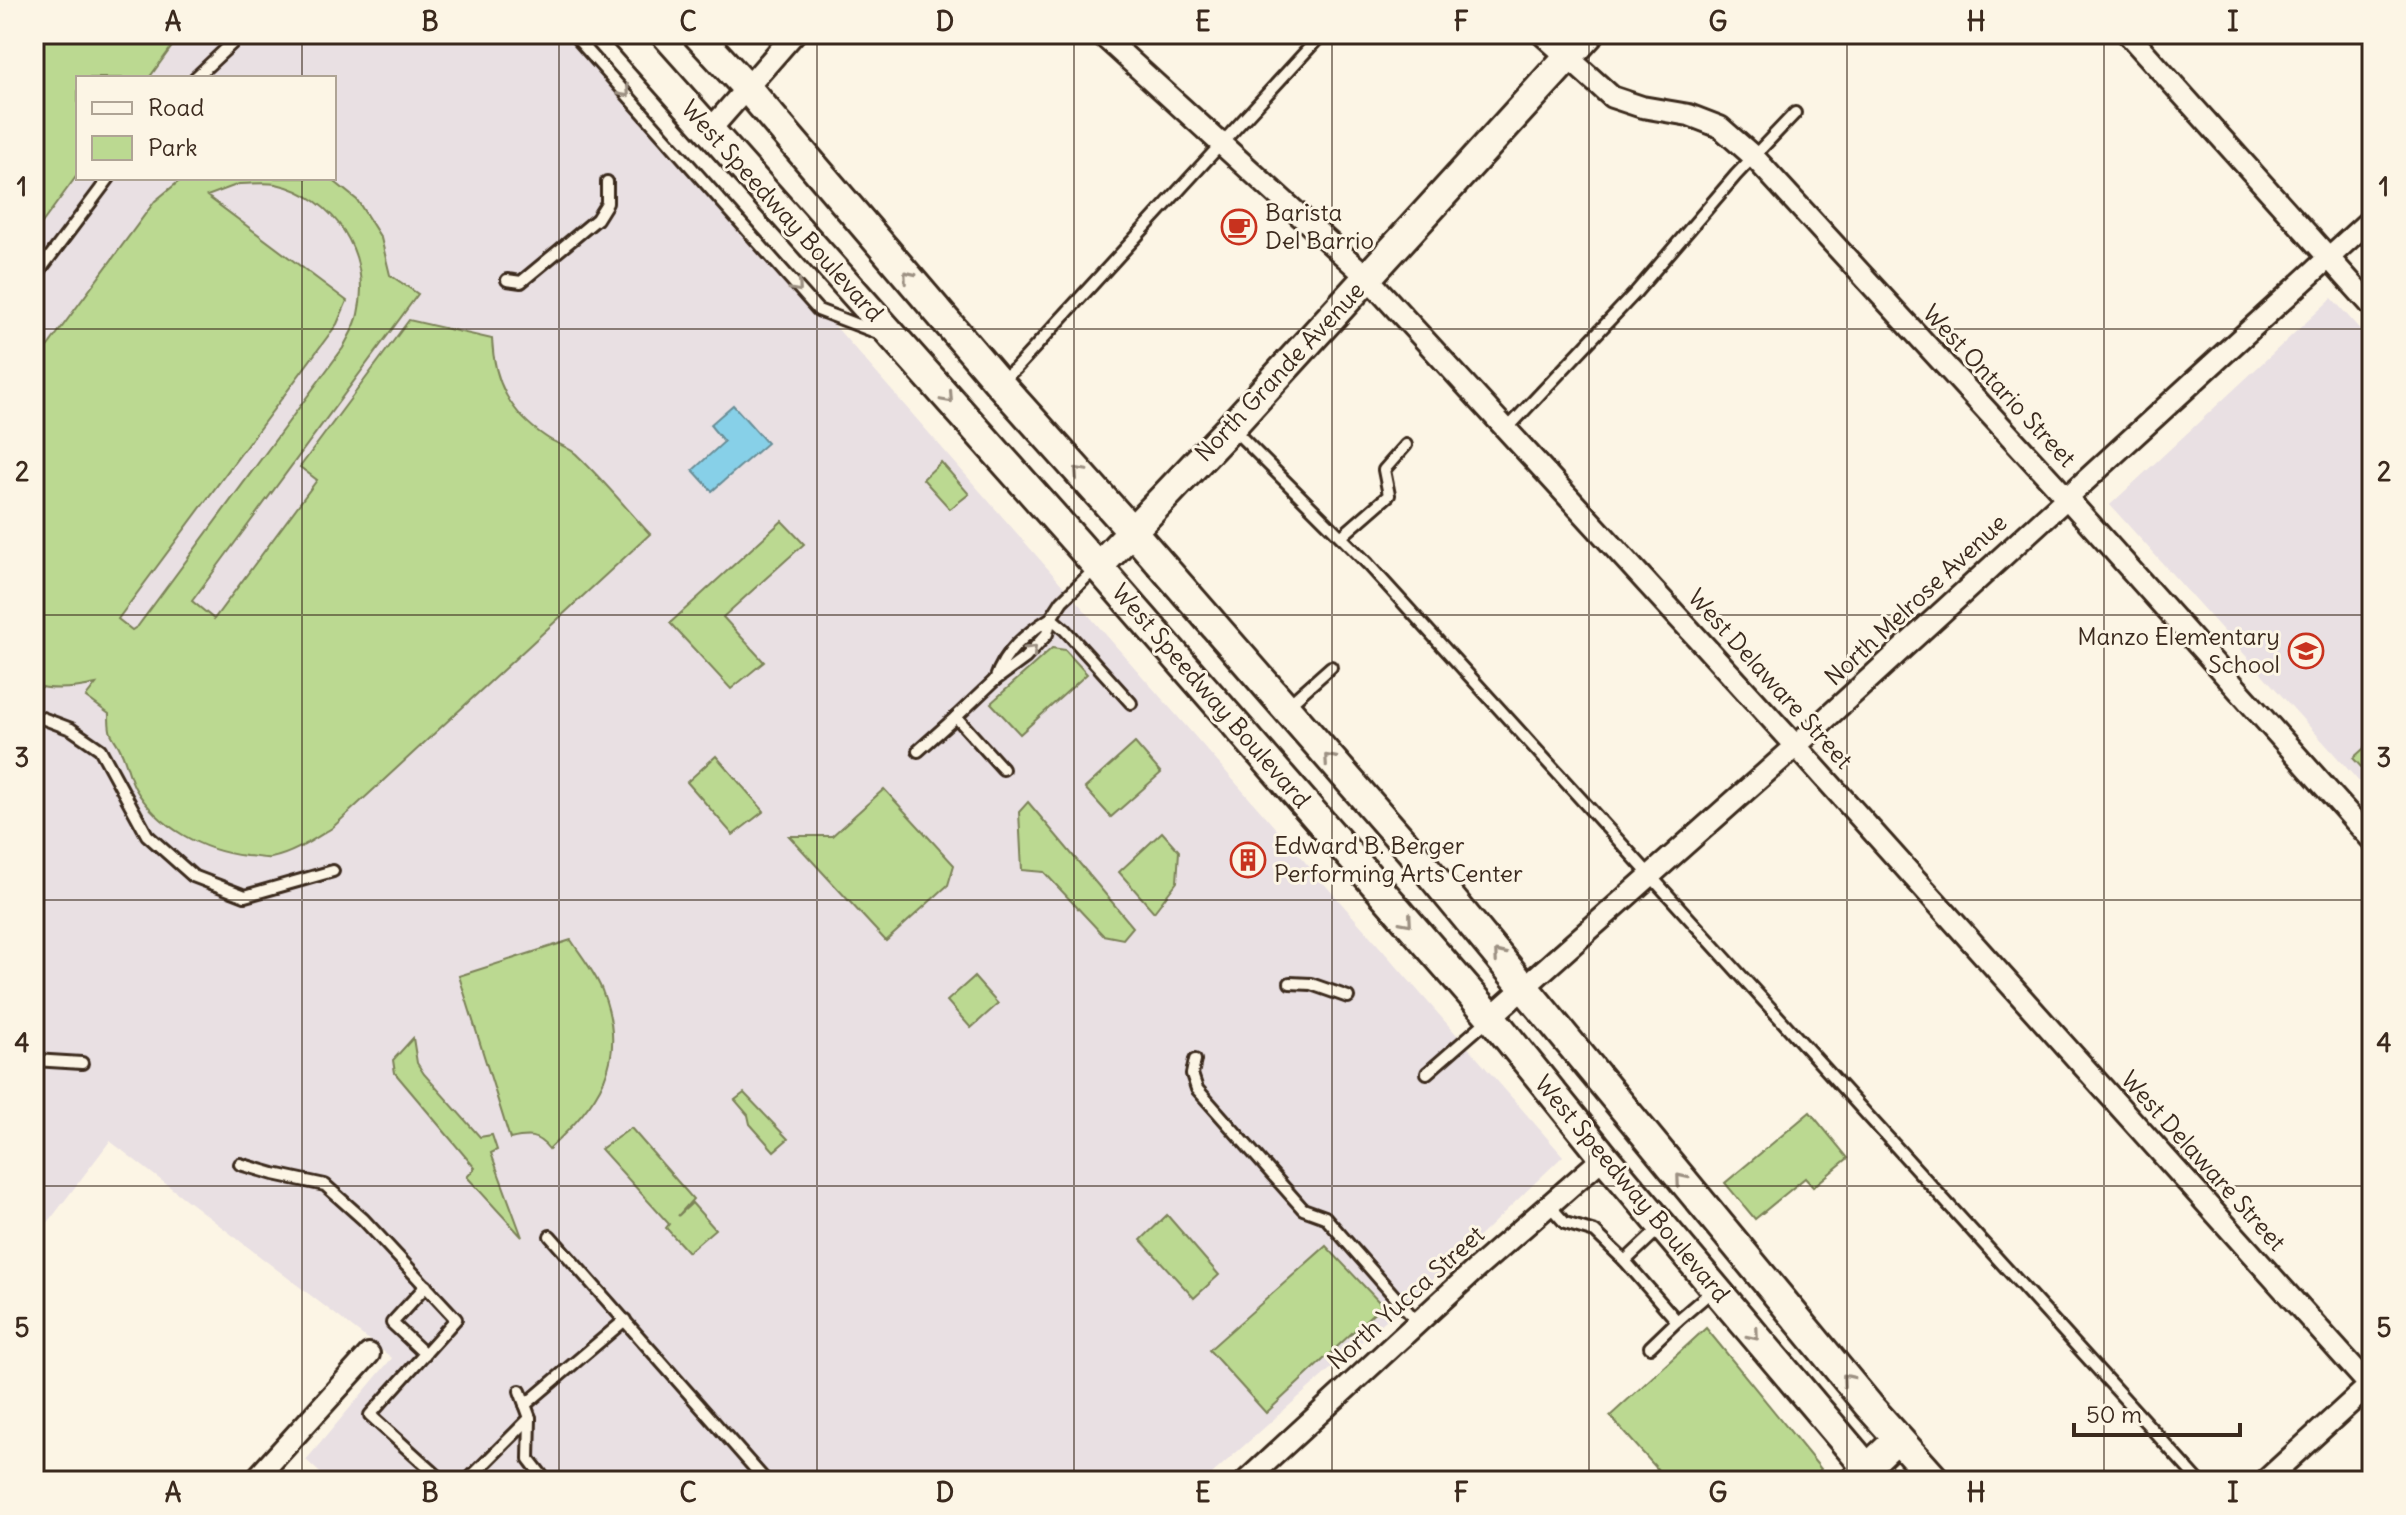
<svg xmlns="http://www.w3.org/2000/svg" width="2406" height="1515" viewBox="0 0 2406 1515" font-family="Delius,sans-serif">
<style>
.built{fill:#e9e0e3}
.green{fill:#bbd991;stroke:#7b8258;stroke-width:2;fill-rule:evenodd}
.water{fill:#87d0e8;stroke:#698e97;stroke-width:2}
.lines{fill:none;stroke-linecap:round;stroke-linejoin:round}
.service-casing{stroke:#3b2a1e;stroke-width:16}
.minor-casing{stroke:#3b2a1e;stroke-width:26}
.tertiary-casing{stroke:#3b2a1e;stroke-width:32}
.secondary-casing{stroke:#3b2a1e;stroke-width:34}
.service{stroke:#fcf5e5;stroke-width:10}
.minor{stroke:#fcf5e5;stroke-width:20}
.tertiary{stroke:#fcf5e5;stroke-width:26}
.secondary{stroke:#fcf5e5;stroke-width:28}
.oneway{stroke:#9c9082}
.grid{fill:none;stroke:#3b2a1e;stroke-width:2;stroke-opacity:0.55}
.labels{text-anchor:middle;stroke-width:6;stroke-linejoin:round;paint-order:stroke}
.street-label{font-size:24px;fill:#3b2a1e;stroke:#fcf5e5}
.poi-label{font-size:24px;fill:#3b2a1e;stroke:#fcf5e5;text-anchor:start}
.neatline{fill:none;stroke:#3b2a1e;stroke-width:3}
.grid-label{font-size:26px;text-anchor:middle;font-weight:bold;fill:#3b2a1e}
</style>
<rect width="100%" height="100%" fill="#fcf5e5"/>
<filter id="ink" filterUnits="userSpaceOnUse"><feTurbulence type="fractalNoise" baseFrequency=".0125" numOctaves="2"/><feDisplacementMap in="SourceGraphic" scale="16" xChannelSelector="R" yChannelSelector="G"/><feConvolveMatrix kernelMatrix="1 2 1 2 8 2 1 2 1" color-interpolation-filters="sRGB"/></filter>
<g filter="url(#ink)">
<g class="built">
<path d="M181,34h398l984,1122 -100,96 -259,229h-875l-23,-21 86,-102 -282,-217 -76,100v-1007l44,-60v4h256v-100h-185z"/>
<path d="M2332,298l40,45v453l-262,-291z"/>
</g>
<g class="green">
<path d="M34,34h147l-32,44h-71v96l-44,60z"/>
<path d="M183,178h147l27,22 24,38 9,37 28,19 -226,307 22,18 103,-139 -17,-13 109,-147 83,19c2,43 18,74 54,98 10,7 24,10 32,19 25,24 48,52 72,78l-318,294c-18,11 -39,26 -61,30 -7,1 -17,-2 -25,-2 -44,-5 -88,-29 -111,-68 -6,-11 -8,-24 -13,-35 -9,-21 -13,-12 -13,-39l-23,-17 10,-13c-18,4 -44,7 -62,1v-320l121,-164zM239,184c12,0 25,-2 37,0 59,13 96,71 82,130 -2,12 -10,23 -15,34l-205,278 -6,4 -14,-11 219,-295 10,-23 -140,-105z"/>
<path d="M941,462l28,32 -19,15 -27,-30z"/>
<path d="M782,521l22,23 -81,73 41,45 -33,27 -61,-66z"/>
<path d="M1052,648l13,2 22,24 -67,60 -29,-31z"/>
<path d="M2372,741v38l-19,-21z"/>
<path d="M1135,743l26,30 -50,44 -26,-29z"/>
<path d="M716,756l48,55 -31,24 -46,-53z"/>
<path d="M884,789l70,76 -6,20 -62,56 -97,-105h43z"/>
<path d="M1028,802l105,125 -10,12 -20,-4 -59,-63 -22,-2 -3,-58z"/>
<path d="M1162,832l17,19 -2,31 -23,30 -35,-40z"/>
<path d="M571,940c11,17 26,35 32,53 26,69 -5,110 -54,156 -12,-15 -21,-14 -39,-10l-51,-163z"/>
<path d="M974,977l24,27 -27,24 -24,-27z"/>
<path d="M413,1038l4,25 7,11 56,63 12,-2 5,15 -6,3 31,84 -55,-60 8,-9 -80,-95 -2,-13z"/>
<path d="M744,1093l44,46 -14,12 -24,-27 -2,-9 -13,-15z"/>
<path d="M1810,1112l38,46 -35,29 -8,-9 -50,41 -30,-36z"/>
<path d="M631,1128l62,71 -15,17 14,-13 23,26 -27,23 -22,-24 3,-4 -68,-75z"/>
<path d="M1167,1215l52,60 -25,23 -53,-58z"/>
<path d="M1326,1246l56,59 -116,108 -57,-63z"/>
<path d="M1706,1328l115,141 -12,12h-141l-58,-65z"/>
</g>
<path class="water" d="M733,405l34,38 -55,48 -19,-21 31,-28 -14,-17z"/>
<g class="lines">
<g class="service-casing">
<g id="service">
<path d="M573,34l245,276 60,23"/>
<path d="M195,78l47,-44"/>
<path d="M34,278l75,-100"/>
<path d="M507,280l14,2 76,-63 10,-16v-21"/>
<path d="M2365,375l7,-7"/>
<path d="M1000,381l15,-12 307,-335"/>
<path d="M1232,428l136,136 831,917"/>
<path d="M1506,430l130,-138 100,-117 59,-62"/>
<path d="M1342,536l47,-41 -5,-25 22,-25"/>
<path d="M1051,618c-26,16 -46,33 -56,62l30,-22 22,-24 4,-16 11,-17 33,-32"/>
<path d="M1051,618l14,12 66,73"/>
<path d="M995,680l-39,37 47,52"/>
<path d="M1286,707l45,-40"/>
<path d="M34,715l37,14 29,20 47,86 46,41 52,20 88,-25"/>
<path d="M918,751l38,-34"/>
<path d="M1290,983l21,1 37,13"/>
<path d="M34,1060l48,3"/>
<path d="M1195,1060l-3,14 5,15 106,120 22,8 92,105"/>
<path d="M1427,1073l62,-54"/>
<path d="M240,1164l34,10 51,11 38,34 93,100 -86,96 73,66"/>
<path d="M1549,1205l16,18 30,9 30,29"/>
<path d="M1660,1228l-35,33 52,60 36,-31"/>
<path d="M550,1236l216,245"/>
<path d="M1650,1347l27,-26"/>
<path d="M425,1354l-33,-31 34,-37"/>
<path d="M520,1391l10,27 -1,41 17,22"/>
<path d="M525,1405l100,-85"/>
<path d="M467,1481l63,-63"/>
</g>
</g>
<g class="minor-casing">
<g id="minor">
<path d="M1101,34l266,243 429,469 576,642"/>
<path d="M1542,34l70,63 30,10 47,8 31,12 33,29 313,341 306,343"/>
<path d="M2128,34l244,272"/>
<path d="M710,130l84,-96"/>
<path d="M1491,1017l305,-271 576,-528"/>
<path d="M254,1481l115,-127"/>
<path d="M1246,1481l231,-213 127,-111"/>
<path d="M2265,1481l107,-98"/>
</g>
</g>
<g class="tertiary-casing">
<path id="tertiary" d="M1853,1481l44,-42"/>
</g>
<g class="secondary-casing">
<g id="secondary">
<path d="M624,34l454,510 413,473 113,140 274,324"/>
<path d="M697,34l50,54 252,295 132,147 293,336 445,540 67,75"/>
<path d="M1098,567l133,-140 358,-393"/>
</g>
</g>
<use href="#service" class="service"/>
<use href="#minor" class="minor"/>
<use href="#tertiary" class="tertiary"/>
<use href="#secondary" class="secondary"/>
</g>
<defs><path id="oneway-chevron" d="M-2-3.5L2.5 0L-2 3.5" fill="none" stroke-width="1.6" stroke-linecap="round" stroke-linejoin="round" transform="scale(2)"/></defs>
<g class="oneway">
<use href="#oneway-chevron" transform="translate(625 92) rotate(48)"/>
<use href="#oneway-chevron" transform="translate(908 276) rotate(-130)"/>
<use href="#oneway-chevron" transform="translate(797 287) rotate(48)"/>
<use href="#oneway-chevron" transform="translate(948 398) rotate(48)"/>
<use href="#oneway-chevron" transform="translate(1079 472) rotate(-132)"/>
<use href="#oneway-chevron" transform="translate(1032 650) rotate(-47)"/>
<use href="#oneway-chevron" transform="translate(1329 759) rotate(-131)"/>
<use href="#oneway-chevron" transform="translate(1407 921) rotate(49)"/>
<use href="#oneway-chevron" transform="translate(1499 955) rotate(-130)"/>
<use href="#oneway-chevron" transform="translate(1681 1179) rotate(-130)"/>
<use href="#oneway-chevron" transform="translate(1754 1335) rotate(50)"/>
<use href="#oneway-chevron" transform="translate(1847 1379) rotate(-130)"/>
</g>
</g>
<path class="grid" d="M302,34v44M559,34v1447M817,34v1447M1074,34v1447M1332,34v1447M1589,34v1447M1847,34v1447M2104,34v1447M302,178v1303M34,329h2338M34,615h2338M34,900h2338M34,1186h2338"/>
<defs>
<g id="cafe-ring" transform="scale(1.8)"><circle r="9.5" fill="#fcf5e5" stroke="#c8321e" stroke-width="1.5"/><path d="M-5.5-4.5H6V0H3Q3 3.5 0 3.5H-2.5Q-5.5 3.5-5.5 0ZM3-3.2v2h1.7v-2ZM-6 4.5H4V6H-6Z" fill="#c8321e"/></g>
<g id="school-ring" transform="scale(1.8)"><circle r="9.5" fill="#fcf5e5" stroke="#c8321e" stroke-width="1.5"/><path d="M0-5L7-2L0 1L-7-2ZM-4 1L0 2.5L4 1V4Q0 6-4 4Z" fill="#c8321e"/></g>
<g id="building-ring" transform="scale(1.8)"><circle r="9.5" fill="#fcf5e5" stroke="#c8321e" stroke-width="1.5"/><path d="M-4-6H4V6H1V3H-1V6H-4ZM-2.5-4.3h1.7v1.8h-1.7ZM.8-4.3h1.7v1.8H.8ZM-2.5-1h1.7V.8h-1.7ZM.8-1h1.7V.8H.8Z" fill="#c8321e"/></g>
</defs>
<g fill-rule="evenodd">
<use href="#cafe-ring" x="1239" y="227"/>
<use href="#school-ring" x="2306" y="651"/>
<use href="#building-ring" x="1248" y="860"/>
</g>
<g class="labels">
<g class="street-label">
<text transform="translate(782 211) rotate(48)" y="8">West Speedway Boulevard</text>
<text transform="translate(1280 372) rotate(-47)" y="8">North Grande Avenue</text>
<text transform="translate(1999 386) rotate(47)" y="8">West Ontario Street</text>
<text transform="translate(1916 600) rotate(-43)" y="8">North Melrose Avenue</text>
<text transform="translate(1770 679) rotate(48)" y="8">West Delaware Street</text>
<text transform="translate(1211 696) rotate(49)" y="8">West Speedway Boulevard</text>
<text transform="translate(2203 1161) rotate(48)" y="8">West Delaware Street</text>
<text transform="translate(1632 1189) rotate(50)" y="8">West Speedway Boulevard</text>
<text transform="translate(1406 1298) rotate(-42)" y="8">North Yucca Street</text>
</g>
<g class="poi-label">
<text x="1265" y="221">Barista<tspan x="1265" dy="28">Del Barrio</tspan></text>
<text x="2280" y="645" text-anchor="end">Manzo Elementary<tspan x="2280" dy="28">School</tspan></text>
<text x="1274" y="854">Edward B. Berger<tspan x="1274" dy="28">Performing Arts Center</tspan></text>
</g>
</g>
<rect width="2406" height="1515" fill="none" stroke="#fcf5e5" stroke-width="88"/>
<rect x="76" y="76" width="260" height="104" fill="#fcf5e5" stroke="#afa495" stroke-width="2"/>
<rect x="92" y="102" width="40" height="12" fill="#fcf5e5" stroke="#afa495" stroke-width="2"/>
<text x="148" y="116" font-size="24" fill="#3b2a1e">Road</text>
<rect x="92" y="136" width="40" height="24" fill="#bbd991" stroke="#afa495" stroke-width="2"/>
<text x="148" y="156" font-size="24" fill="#3b2a1e">Park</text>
<path d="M2074 1423v12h166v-12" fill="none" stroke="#3b2a1e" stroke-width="4"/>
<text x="2086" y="1423" font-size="24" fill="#3b2a1e" stroke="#fcf5e5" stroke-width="6" paint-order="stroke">50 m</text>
<rect x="44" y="44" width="2318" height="1427" class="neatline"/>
<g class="grid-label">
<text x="173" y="31">A</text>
<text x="430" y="31">B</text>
<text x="688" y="31">C</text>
<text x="945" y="31">D</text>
<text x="1203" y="31">E</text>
<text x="1461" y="31">F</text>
<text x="1718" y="31">G</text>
<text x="1976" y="31">H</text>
<text x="2233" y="31">I</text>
<text x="22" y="196">1</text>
<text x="2384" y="196">1</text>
<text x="22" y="481">2</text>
<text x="2384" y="481">2</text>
<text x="22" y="767">3</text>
<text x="2384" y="767">3</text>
<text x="22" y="1052">4</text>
<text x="2384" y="1052">4</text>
<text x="22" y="1337">5</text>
<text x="2384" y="1337">5</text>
<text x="173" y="1502">A</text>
<text x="430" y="1502">B</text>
<text x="688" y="1502">C</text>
<text x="945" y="1502">D</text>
<text x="1203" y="1502">E</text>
<text x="1461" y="1502">F</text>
<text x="1718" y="1502">G</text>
<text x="1976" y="1502">H</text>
<text x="2233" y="1502">I</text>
</g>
</svg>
